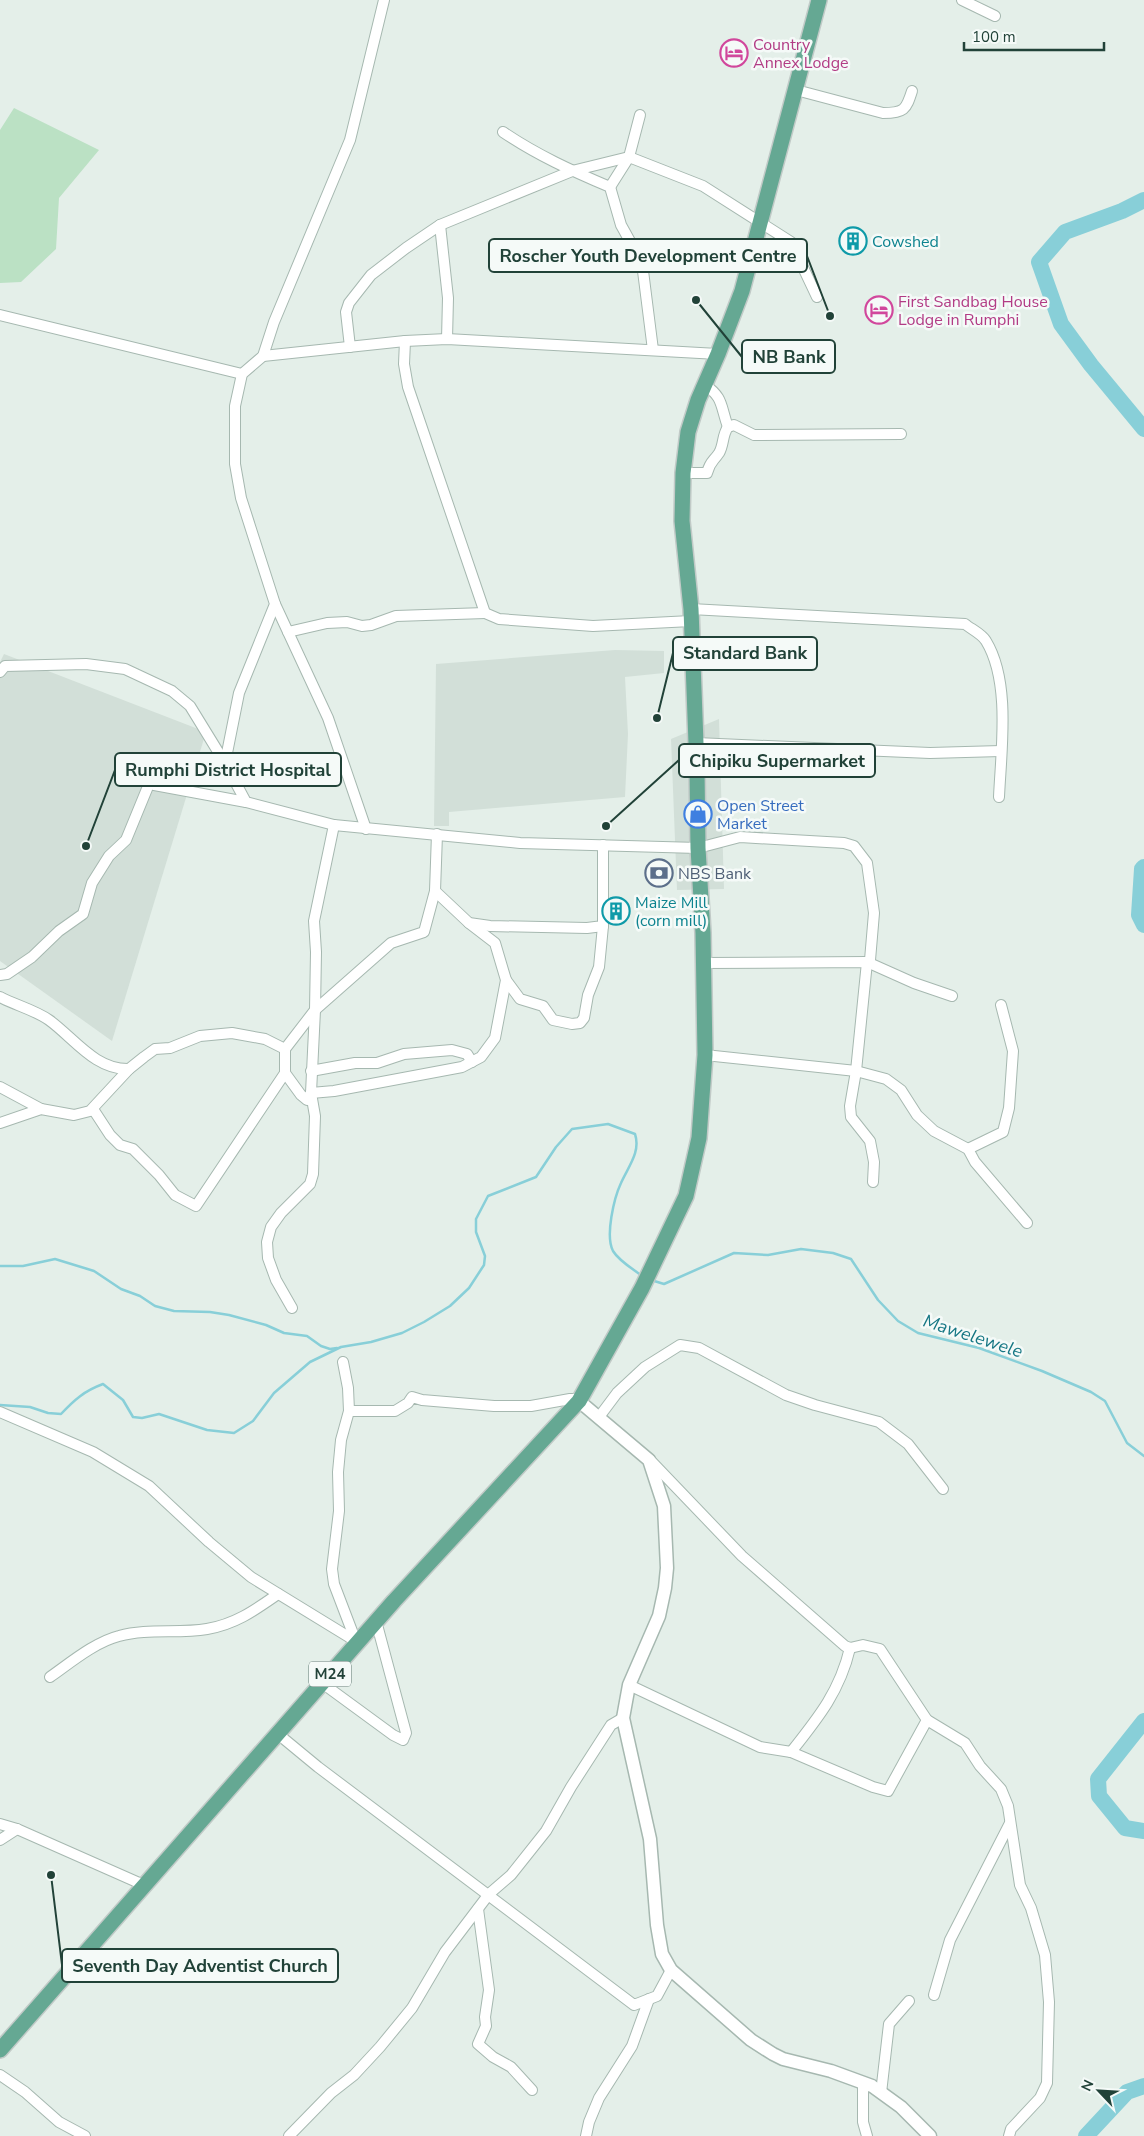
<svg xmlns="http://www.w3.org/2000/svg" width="1144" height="2136" viewBox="0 0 1144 2136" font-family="'Nunito Sans',sans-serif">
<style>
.built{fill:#d2dfd8}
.green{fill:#bbe1c4}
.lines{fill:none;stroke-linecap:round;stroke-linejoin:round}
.stream{stroke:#88cfd8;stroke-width:2.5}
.river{stroke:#88cfd8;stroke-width:16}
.minor-casing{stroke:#a6b8b0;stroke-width:12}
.tertiary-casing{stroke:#a6b8b0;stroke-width:15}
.primary-casing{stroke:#c1cac7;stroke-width:18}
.minor{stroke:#fff;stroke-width:10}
.tertiary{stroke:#fff;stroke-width:12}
.primary{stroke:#65a893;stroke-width:15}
.labels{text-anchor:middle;stroke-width:5;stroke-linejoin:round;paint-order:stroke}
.shield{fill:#f5faf8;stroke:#617972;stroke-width:1}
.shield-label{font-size:15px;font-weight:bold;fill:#214238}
.hotel-label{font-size:16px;fill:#b23c85;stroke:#f5faf8;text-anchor:start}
.culture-label{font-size:16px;fill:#0d838f;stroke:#f5faf8;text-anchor:start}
.shop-label{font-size:16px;fill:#366cbe;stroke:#f5faf8;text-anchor:start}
.service-label{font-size:16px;fill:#4e5e75;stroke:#f5faf8;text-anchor:start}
.water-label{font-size:18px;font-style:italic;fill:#167784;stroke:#f5faf8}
.leader{fill:none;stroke:#214238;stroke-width:2}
.callout-dot{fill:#214238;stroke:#f5faf8;stroke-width:2}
.callout{fill:#f5faf8;stroke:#214238;stroke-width:2}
.callout-label{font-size:18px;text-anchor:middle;font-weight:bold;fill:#214238}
</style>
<rect width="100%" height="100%" fill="#e4efe9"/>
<g class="built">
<path d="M615,650l49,1v22l-39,4 3,57 -3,63 -176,15v14h-15l2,-162z"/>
<path d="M4,654l202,78 -94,309 -112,-80v-299z"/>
<path d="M719,719l5,170 -47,1 -6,-151z"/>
</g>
<path class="green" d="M14,108l85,42 -40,48 -3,51 -35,33 -21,1v-153z"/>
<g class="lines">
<g class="stream">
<path d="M0,1266h23l32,-7 39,12 27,18 19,7 15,10 19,5 36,1 19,3 37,10 18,8 23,3 14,10 9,3 7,-1"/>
<path d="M651,1280l13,4 70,-31 34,2 33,-6 32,4 18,6 27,41 20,21 20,12 61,15 63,23 49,21 14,9 22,42 17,13"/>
<path d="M0,1405l30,2 18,6 13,1c13,-14 23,-23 42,-30l20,16 10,17 9,1 17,-4 48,16 27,3 19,-12 21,-28 36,-31 31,-15 30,-5 31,-9 22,-11 26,-16 19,-18 15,-23 1,-9 -9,-24v-13l12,-23 48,-19 20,-30 16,-18 36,-5 27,10c6,18 -7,33 -14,49 -7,15 -16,53 -8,68 6,10 20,18 29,25"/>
</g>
<g class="river">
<path d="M1144,200l-22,11 -57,21 -26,30 22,62 30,41 53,64"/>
<path d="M1144,867l-2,2 -3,46 5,10"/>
<path d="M1144,1721l-46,58 1,17 26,32 19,3"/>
<path d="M1086,2136l41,-44 17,-6"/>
</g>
<g class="minor-casing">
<g id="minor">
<path d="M962,0l33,16"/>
<path d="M796,90l87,23c21,0 23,-3 29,-22"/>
<path d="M503,132c34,23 69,39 107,55l11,38 21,38 11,87"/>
<path d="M610,187l19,-30 11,-42"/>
<path d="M440,225l8,73 -1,41"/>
<path d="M0,315l242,59"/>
<path d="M405,341l-1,23 4,23 77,226 14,6 94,7 98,-5"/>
<path d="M350,347l-4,-35 3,-9 22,-28 35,-27 34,-23 132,-54 57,-14 74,29 88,56 26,55"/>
<path d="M263,356l142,-15 42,-2 271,15"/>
<path d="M704,384c20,14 16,21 24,43"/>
<path d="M683,473h24c3,-12 6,-11 12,-20 5,-8 3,-18 9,-26l6,-2 20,10 147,-1"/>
<path d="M275,604l53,114 38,111"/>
<path d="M691,609l274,15c6,5 17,10 21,17 25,41 15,110 13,156"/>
<path d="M288,632l39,-9 20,-1 15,4 9,-1 25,-9 89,-3"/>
<path d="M0,672l5,-6 81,-2 39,5 47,22 18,15 35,57 21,39 88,23 186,18 178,5 42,-11 104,6 10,3 13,17 7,50 -4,47 -3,2 -11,109 -6,35 1,11 19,24 4,21 -1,20"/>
<path d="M696,743l234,10 71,-2"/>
<path d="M225,763l14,-70 36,-89 -34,-106 -6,-34v-58l7,-32 21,-18 11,-34 76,-182 34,-140"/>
<path d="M435,891l34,32 21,3 97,2 16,-2v-81"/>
<path d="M704,963l163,-1 47,21 38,13"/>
<path d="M0,975l7,-1 25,-17 27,-26 24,-17 9,-31 17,-27 17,-16 23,-56 97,18"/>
<path d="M506,980l14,19 23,7 10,14 19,4 8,-1 4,-5 4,-23 11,-28 4,-41"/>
<path d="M0,997c15,8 35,13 49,23 25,18 46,50 80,49"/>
<path d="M705,1055l151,16 30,8 15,11 16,25 17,16 34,18 7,13 52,61"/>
<path d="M311,1071l44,-8h22l27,-9 48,-4 15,4 5,8"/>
<path d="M285,1073l16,22 6,5 4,-7 23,-2 128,-24 19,-10 14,-19 11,-58 -11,-37 -26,-20"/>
<path d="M0,1087l41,22"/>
<path d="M93,1109l17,26 10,10 13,4 26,26 16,20 21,11 89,-133v-24"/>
<path d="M0,1123l41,-14 33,6 16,-4 39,-42 15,-12 11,-8 15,-1 30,-12 32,-3 33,6 20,10 30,-39 76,-67 33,-11 11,-41 2,-57"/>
<path d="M968,1149l35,-17 6,-24 4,-57 -12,-46"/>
<path d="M292,1308l-16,-28 -8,-22 -1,-16 4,-15 10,-14 29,-29 3,-10 2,-58 -4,-23 4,-83 1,-58 -2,-31 20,-96"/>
<path d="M343,1362l5,26 1,23 -8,29 -3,32 1,39 -7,58 2,15 21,55"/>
<path d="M349,1411h46l13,-8 4,-6 10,3 72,6h37l39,-7h5l4,2"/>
<path d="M0,1412l93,40 56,34 60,56 42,35 106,65"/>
<path d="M599,1417l18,-24 28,-26 35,-22 19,3 87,47 29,10 64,17 29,22 35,45"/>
<path d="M650,1460l92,96 103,90 5,2 13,-3 17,4 47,71 38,23 15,23 21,23 7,17 12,79 11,23 14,47 4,47 -2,81 -7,15 -29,31 -2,7"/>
<path d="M50,1677c20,-14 45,-35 69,-41 29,-8 59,-2 88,-7 29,-5 48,-19 71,-35"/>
<path d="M322,1683l71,52 10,5 3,-7 -30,-112"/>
<path d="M629,1685l131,62 31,5 82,35 15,4 39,-71"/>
<path d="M278,1734l40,33 316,238 23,-9 14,-26"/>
<path d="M791,1752c27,-34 49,-61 59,-104"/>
<path d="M0,1824l17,5 129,57"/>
<path d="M0,1840l17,-11"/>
<path d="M478,1909l11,81 -4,27 1,9 -8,18 15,13 18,10 21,23"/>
<path d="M934,1995l16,-55 60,-117"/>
<path d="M0,2075l25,17 34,30 26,14"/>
<path d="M863,2083v39l4,14"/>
<path d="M881,2093l8,-69 20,-23"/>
<path d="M289,2136l42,-43 23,-18 26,-28 32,-39 33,-56 44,-58 22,-19 35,-44 25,-44 40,-62 12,-7"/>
<path d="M586,2136l3,-14 10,-24 33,-52 17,-47"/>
</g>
</g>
<g class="tertiary-casing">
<path id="tertiary" d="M579,1401l70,59 15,46 3,62 -2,20 -6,28 -30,69 -6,33 27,121 7,86 5,29 9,16 80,70 22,14 10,5 48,12 41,15 29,21 29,29"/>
</g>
<g class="primary-casing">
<path id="primary" d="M0,2050l394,-449 185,-200 63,-113 44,-92 13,-58 6,-83 -2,-122 -5,-85 -1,-78 -6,-161 -9,-88 1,-48 5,-41 10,-32 20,-46 24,-63 77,-291"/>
</g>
<use href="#minor" class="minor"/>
<use href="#tertiary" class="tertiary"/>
<use href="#primary" class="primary"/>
</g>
<defs>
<g id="hotel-ring" transform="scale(1.4375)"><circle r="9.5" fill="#f5faf8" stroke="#d1479c" stroke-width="1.5"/><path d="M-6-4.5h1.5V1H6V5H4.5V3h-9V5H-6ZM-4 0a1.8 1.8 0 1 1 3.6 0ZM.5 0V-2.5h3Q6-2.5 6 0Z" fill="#d1479c"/></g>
<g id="building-ring" transform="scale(1.4375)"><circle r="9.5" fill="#f5faf8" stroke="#0f9aa8" stroke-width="1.5"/><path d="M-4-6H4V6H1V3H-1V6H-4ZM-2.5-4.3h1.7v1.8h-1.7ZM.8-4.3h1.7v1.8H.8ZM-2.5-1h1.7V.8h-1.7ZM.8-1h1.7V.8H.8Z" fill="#0f9aa8"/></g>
<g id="shop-ring" transform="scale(1.4375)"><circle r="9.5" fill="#f5faf8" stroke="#3f7fe0" stroke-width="1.5"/><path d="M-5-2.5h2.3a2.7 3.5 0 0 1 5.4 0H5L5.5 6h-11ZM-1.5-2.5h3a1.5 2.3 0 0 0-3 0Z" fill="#3f7fe0"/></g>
<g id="bank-ring" transform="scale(1.4375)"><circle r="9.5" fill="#f5faf8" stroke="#5c6f8a" stroke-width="1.5"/><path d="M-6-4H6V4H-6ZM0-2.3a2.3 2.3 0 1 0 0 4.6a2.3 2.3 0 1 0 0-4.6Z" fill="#5c6f8a"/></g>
</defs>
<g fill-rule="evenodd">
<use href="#hotel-ring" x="734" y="53"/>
<use href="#building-ring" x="853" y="241"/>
<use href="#hotel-ring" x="879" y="310"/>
<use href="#shop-ring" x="698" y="814"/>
<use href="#bank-ring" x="659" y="873"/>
<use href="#building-ring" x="616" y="911"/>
</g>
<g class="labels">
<rect class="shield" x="309" y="1661.5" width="42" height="25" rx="4"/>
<g class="shield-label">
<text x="330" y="1679">M24</text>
</g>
<g class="hotel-label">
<text x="753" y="50">Country<tspan x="753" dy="18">Annex Lodge</tspan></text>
<text x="898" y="307">First Sandbag House<tspan x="898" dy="18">Lodge in Rumphi</tspan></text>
</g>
<g class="culture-label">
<text x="872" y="247">Cowshed</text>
<text x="635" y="908">Maize Mill<tspan x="635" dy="18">(corn mill)</tspan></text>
</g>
<g class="shop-label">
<text x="717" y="811">Open Street<tspan x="717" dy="18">Market</tspan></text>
</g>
<g class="service-label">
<text x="678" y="879">NBS Bank</text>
</g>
<g class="water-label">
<text transform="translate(973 1336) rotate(18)" y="6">Mawelewele</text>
</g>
</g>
<path class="leader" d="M830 316L807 256M696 300L742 357M657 718L673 653M606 826L679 760M86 846L115 770M51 1875L62 1965"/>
<g class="callout-dot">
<circle cx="830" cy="316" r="5"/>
<circle cx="696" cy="300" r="5"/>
<circle cx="657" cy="718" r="5"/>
<circle cx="606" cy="826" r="5"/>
<circle cx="86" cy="846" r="5"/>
<circle cx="51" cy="1875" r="5"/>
</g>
<g class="callout">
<rect x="489" y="239" width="318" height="33" rx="5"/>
<rect x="742" y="340" width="93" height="33" rx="5"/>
<rect x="673" y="637" width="144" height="33" rx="5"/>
<rect x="679" y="744" width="196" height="33" rx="5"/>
<rect x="115" y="753" width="226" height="33" rx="5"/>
<rect x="62" y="1949" width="276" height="33" rx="5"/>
</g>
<g class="callout-label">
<text x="648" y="262">Roscher Youth Development Centre</text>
<text x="789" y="363">NB Bank</text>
<text x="745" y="659">Standard Bank</text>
<text x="777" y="767">Chipiku Supermarket</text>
<text x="228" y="776">Rumphi District Hospital</text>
<text x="200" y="1972">Seventh Day Adventist Church</text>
</g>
<g transform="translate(1099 2091) rotate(295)" stroke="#f5faf8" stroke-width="4" paint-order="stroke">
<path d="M0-4L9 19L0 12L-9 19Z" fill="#214238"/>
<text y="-8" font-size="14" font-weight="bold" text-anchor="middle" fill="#214238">N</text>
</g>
<path d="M964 42v8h140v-8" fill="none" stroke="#214238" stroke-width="2.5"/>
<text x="972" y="42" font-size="15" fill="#214238" stroke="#f5faf8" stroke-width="4" paint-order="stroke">100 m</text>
</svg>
